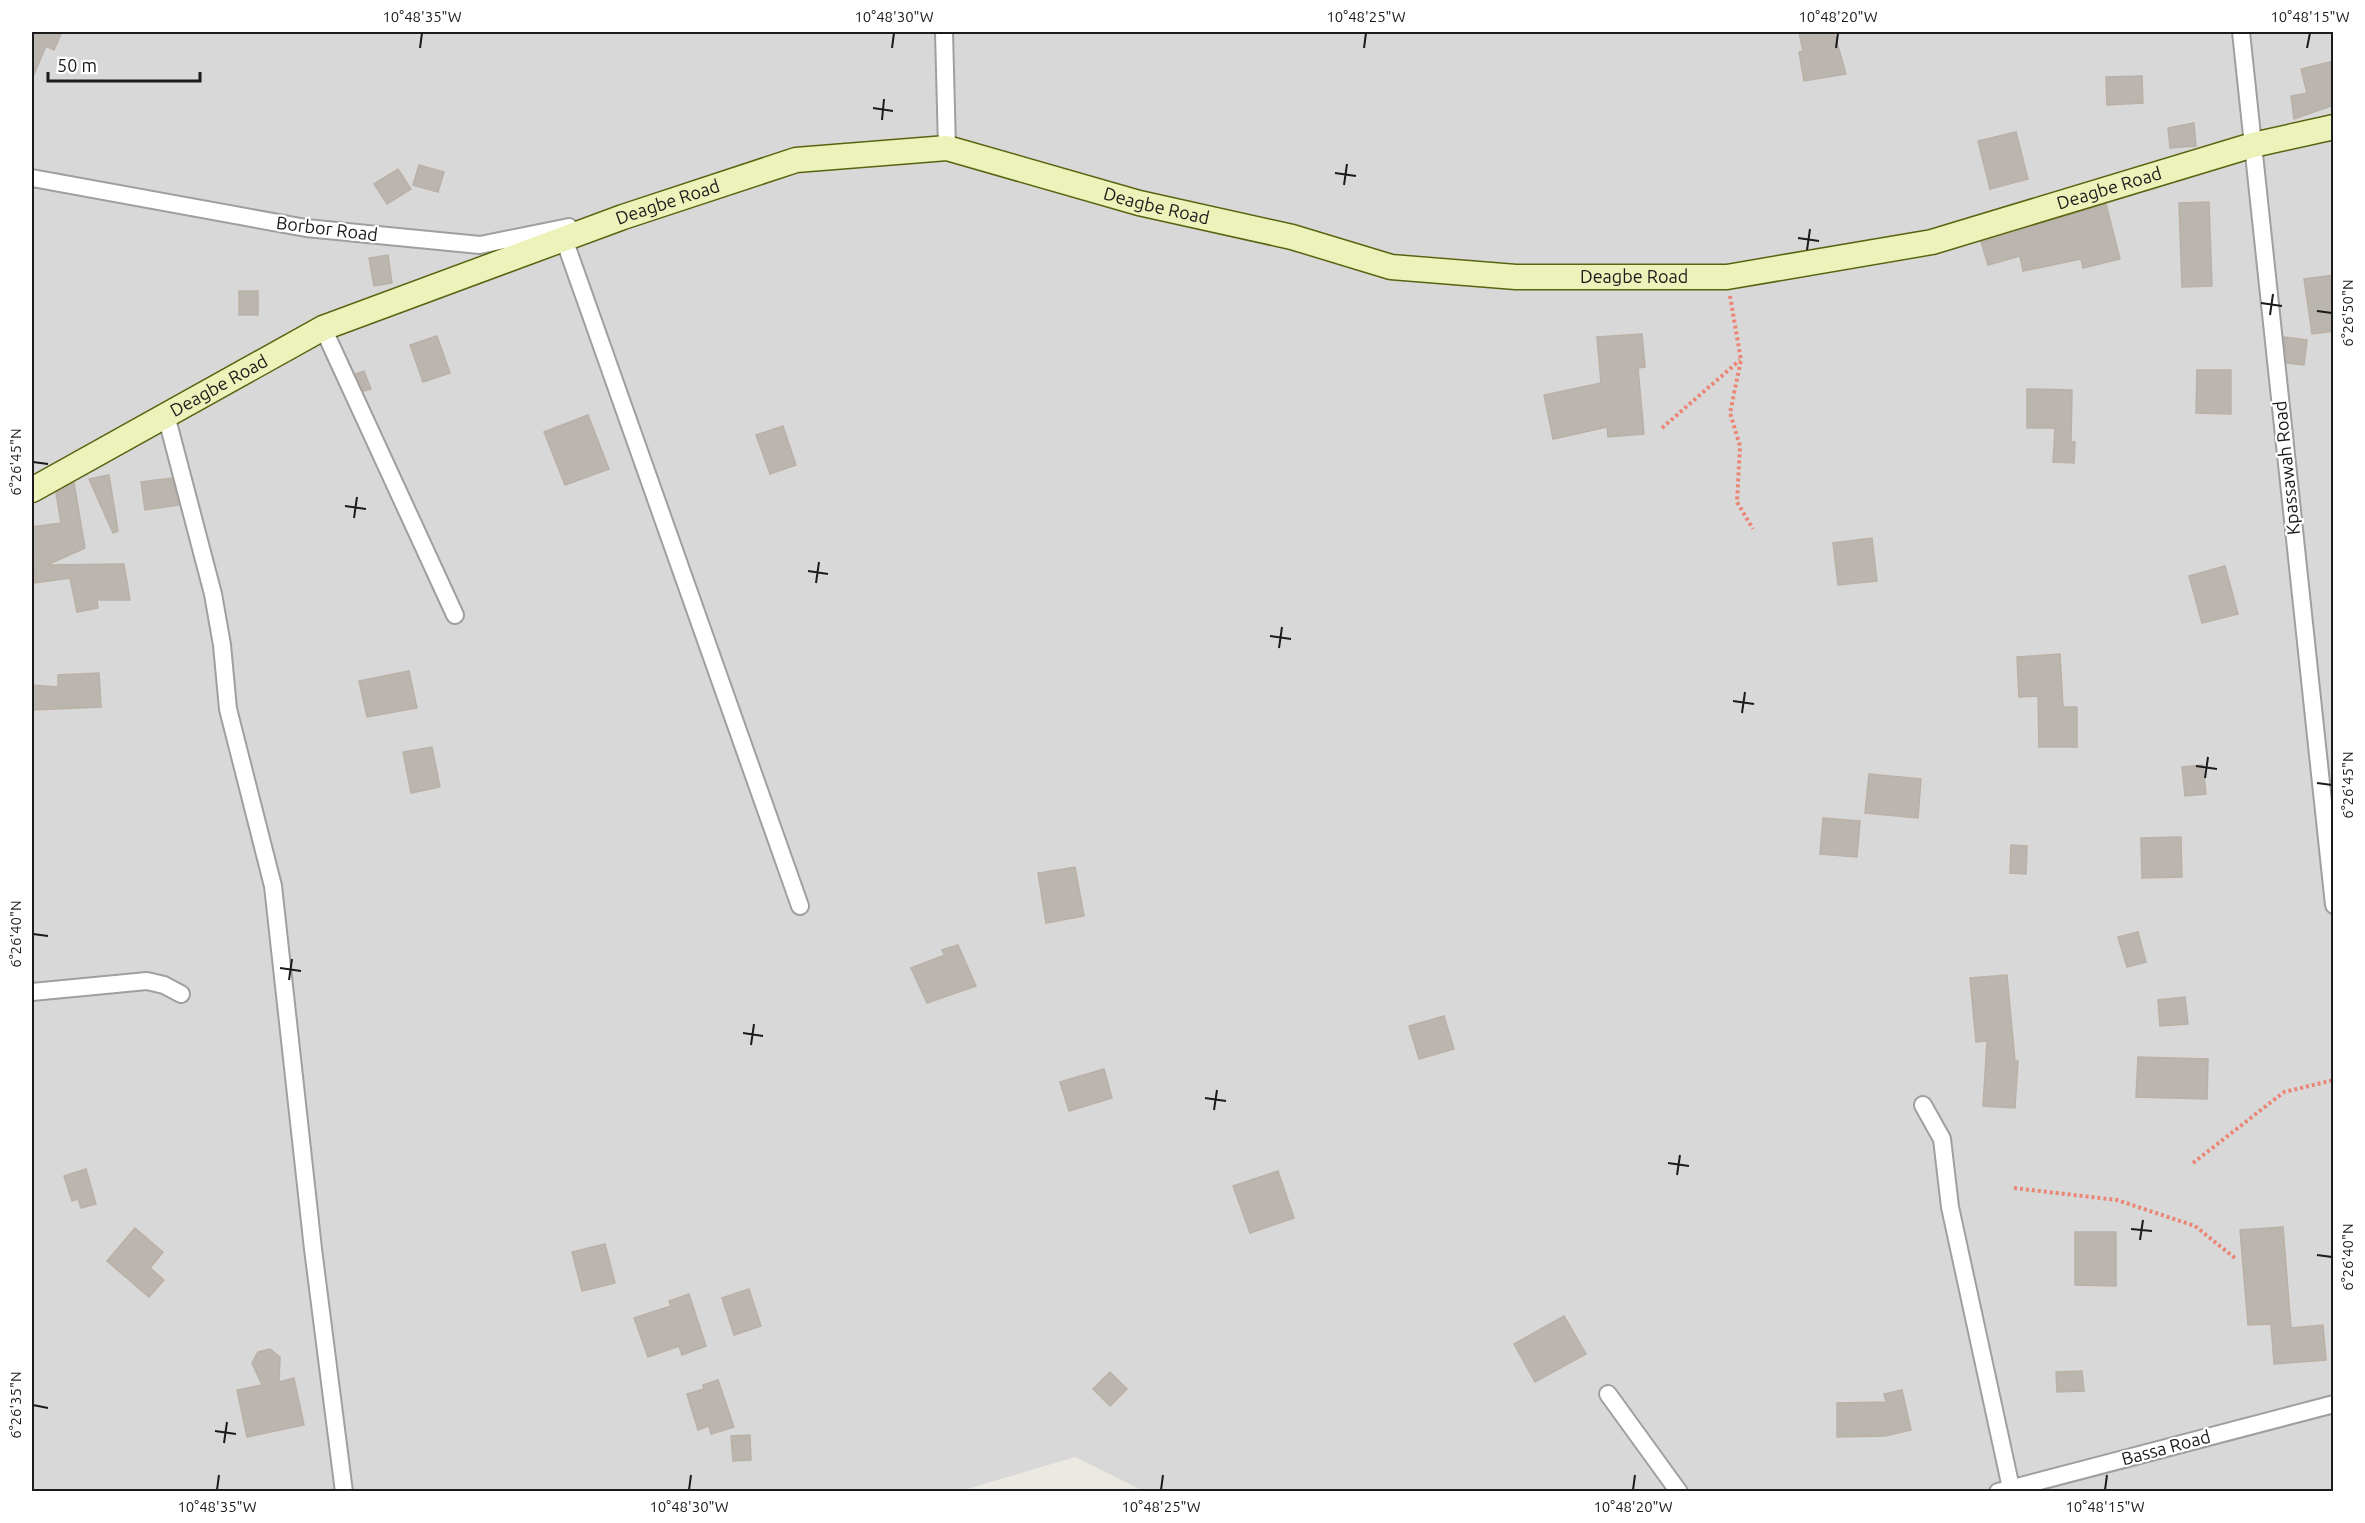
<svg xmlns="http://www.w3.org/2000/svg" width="2365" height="1523" viewBox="0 0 2365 1523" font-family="Ubuntu,sans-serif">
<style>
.residential{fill:#d9d8d8}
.building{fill:#bbb5af;stroke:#bbb0a6;stroke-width:1.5}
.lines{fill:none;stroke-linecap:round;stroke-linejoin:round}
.street-casing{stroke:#9f9f9f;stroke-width:20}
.secondary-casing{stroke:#586410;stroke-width:27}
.path{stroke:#ea8675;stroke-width:4;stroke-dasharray:3 3;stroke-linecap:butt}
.street{stroke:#fff;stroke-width:16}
.secondary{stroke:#ecf2ba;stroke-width:24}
.ticks{fill:none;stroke:#1b1b1b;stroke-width:2}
.labels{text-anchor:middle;stroke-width:4.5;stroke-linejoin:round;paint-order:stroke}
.street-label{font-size:18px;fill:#1b1b1b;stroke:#fff}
.neatline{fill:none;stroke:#1b1b1b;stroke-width:2}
.ticks-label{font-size:15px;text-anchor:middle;fill:#1b1b1b}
</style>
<rect width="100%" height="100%" fill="#ece9e2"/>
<path class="residential" d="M32,32h2301v1459l-1188,1 -70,-35 -118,35 -925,-1z"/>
<g class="building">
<path d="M32,32h30l-8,18 -8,-4 -14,33z"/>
<path d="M1799,32h35l12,42 -42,7 -5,-29 4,-1z"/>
<path d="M2334,61v44l-40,14 -3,-23 16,-3 -6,-24z"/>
<path d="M2142,76l1,27 -36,2 -1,-28z"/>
<path d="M2194,123l2,23 -26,2 -2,-20z"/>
<path d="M2016,132l12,47 -38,10 -12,-48z"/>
<path d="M419,165l25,7 -6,20 -25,-7z"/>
<path d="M398,169l13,20 -24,15 -13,-20z"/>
<path d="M2209,202l3,84 -30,1 -3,-84z"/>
<path d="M2106,204l14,55 -37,9 -2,-9 -58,12 -3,-15 -32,9 -7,-23z"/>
<path d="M388,255l4,28 -18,3 -5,-28z"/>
<path d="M2334,275v56l-22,3 -8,-55z"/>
<rect x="239" y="291" width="19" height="24"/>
<path d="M1642,334l3,33 -7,1 6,66 -36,3 -1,-10 -54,12 -9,-44 57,-12 -4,-46z"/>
<path d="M437,336l13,37 -27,9 -13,-37z"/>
<path d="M2284,337l23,3 -3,25 -17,-2z"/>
<path d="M2197,370h34v44l-35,-1z"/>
<path d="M364,371l7,18 -7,2 -8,-17z"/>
<path d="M2027,389l45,1 -1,52h4l-1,21 -21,-1 2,-34h-28z"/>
<path d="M588,415l21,54 -44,16 -21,-53z"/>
<path d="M783,426l13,39 -26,9 -14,-39z"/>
<path d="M109,475l9,56 -5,2 -24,-54z"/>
<path d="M172,478l7,27 -34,5 -4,-28z"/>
<path d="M74,483l11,65 -38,17 77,-1 6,36h-33l1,8 -21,4 -7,-34 -35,5 -3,-56 29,-4 -5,-30z"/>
<path d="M1872,538l5,43 -39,4 -5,-42z"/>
<path d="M2225,566l13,48 -36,9 -13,-47z"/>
<path d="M2060,654l3,53h14v40h-38l-1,-51 -19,1 -2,-40z"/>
<path d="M409,671l8,37 -50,9 -8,-36z"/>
<path d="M99,673l2,34 -69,3v-25l26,2v-12z"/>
<path d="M432,747l8,40 -29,6 -8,-41z"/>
<path d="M2203,765l3,29 -21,2 -3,-29z"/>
<path d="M1869,774l52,5 -3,39 -53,-5z"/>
<path d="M1823,818l37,3 -3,36 -37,-3z"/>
<path d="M2181,837l1,40 -40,1 -1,-40z"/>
<path d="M2011,845l16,1 -1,28 -16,-1z"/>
<path d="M1075,867l9,49 -38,7 -8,-50z"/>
<path d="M2138,932l8,30 -19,5 -9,-30z"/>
<path d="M958,945l18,41 -49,17 -16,-35 34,-13 -3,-5z"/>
<path d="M2007,975l8,86h3l-3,47 -32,-2 4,-65 -11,1 -6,-64z"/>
<path d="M2185,997l3,27 -28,2 -2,-26z"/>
<path d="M1444,1016l10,33 -35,10 -10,-33z"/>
<path d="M2138,1057l70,2 -1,40 -71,-2z"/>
<path d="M1104,1069l8,29 -43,13 -9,-29z"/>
<path d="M86,1169l10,35 -15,4 -3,-9 -6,2 -8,-25z"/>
<path d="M1278,1171l16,47 -44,15 -17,-47z"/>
<path d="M2283,1227l8,101 32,-3 3,35 -52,4 -3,-40 -23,1 -8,-95z"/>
<path d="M135,1228l28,24 -13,16 14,12 -15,17 -42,-36z"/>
<path d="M2075,1232h41v54l-41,-1z"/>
<path d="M605,1244l10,39 -33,8 -10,-39z"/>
<path d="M749,1289l12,37 -27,9 -12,-37z"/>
<path d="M689,1294l17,52 -24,9 -3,-9 -31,11 -14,-39 37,-12 -2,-5z"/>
<path d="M1564,1316l22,38 -51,28 -21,-38z"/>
<path d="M270,1349l10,8 -1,25 15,-4 10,47 -57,12 -10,-47 25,-5 -10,-22 6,-11z"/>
<path d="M2082,1371l2,20 -27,1 -1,-20z"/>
<path d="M1110,1372l17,17 -17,17 -17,-17z"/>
<path d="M718,1380l16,47 -23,7 -2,-8 -11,4 -11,-36 17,-5 -1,-4z"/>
<path d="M1902,1390l9,40 -26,6 -48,1v-34l49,-1 -2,-8z"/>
<path d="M750,1435l1,25 -18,1 -2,-25z"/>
</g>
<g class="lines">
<g class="street-casing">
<g id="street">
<path d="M944,32l3,116"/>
<path d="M2241,32l93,873"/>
<path d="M32,178l274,50 174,17 89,-18"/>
<path d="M564,239l236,667"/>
<path d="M323,328l132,287"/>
<path d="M166,415l47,179 9,51 6,64 45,177 40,363 31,243"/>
<path d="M32,992l115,-11 17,4 17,9"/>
<path d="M1923,1105l19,34 8,68 61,281"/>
<path d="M1608,1394l71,98"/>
<path d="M1998,1492l336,-88"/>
</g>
</g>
<g class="secondary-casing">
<g id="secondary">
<path id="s1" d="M32,490l291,-162 300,-111 173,-57 151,-12 192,55 153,34 99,30 125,10h211l205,-35 321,-97 81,-18"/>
</g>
</g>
<g class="path">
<path d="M1730,296l11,64 -11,53 10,33 -3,56 16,27"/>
<path d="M1662,428l78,-68"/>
<path d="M2193,1163l91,-71 50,-12"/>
<path d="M2014,1188l103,12 78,26 41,33"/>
</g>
<use href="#street" class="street"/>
<use href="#secondary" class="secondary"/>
</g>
<path class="ticks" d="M420,48l2,-15M892,48l2,-15M1364,48l2,-15M1836,48l2,-15M2307,48l3,-15M873,108l20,3M882,120l2,-21M1335,173l21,3M1344,185l3,-21M1798,238l21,3M1807,250l3,-21M2261,303l21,3M2317,311l15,2M2270,315l3,-21M33,462l15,2M345,506l21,3M354,518l3,-21M808,571l20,3M816,583l3,-21M1270,636l21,3M1279,648l3,-21M1733,701l21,3M1742,713l3,-21M2196,766l21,3M2205,778l3,-21M2317,783l15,2M33,934l15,2M280,968l21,3M289,980l3,-21M743,1033l20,3M751,1045l3,-21M1205,1098l21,3M1214,1110l3,-20M1668,1163l21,3M1677,1175l3,-20M2131,1229l21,2M2140,1240l3,-20M2317,1255l15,2M33,1405l15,3M215,1431l21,3M224,1443l3,-21M217,1490l2,-15M689,1490l2,-15M1161,1490l2,-15M1633,1490l2,-15M2105,1490l2,-15"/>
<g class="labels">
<g class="street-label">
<text dy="6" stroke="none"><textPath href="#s1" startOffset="2176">Deagbe Road</textPath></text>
<text dy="6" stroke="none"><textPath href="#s1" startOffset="700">Deagbe Road</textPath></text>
<text dy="6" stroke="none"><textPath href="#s1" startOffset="1204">Deagbe Road</textPath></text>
<text transform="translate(327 229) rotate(7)" y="6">Borbor Road</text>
<text dy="6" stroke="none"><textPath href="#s1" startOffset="1690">Deagbe Road</textPath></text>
<text dy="6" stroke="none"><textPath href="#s1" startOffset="214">Deagbe Road</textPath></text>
<text transform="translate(2287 468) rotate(-96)" y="6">Kpassawah Road</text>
<text transform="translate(2166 1448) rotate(-15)" y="6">Bassa Road</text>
</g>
</g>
<rect width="2365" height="1523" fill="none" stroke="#ffffff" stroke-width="66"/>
<path d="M48 72v9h152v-9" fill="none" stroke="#1b1b1b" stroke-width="3"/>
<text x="57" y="72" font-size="18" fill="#1b1b1b" stroke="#ffffff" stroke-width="4.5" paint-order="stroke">50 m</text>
<rect x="33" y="33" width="2299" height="1457" class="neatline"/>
<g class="ticks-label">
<text x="422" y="22">10°48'35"W</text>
<text x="894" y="22">10°48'30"W</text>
<text x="1366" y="22">10°48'25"W</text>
<text x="1838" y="22">10°48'20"W</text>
<text x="2310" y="22">10°48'15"W</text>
<text transform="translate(2348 313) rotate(-90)" y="5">6°26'50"N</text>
<text transform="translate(16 462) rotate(-90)" y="5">6°26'45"N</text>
<text transform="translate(2348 785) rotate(-90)" y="5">6°26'45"N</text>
<text transform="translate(16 934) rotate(-90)" y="5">6°26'40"N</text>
<text transform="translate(2348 1257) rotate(-90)" y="5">6°26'40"N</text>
<text transform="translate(16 1405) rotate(-90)" y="5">6°26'35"N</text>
<text x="217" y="1512">10°48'35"W</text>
<text x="689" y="1512">10°48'30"W</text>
<text x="1161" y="1512">10°48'25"W</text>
<text x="1633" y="1512">10°48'20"W</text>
<text x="2105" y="1512">10°48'15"W</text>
</g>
</svg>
